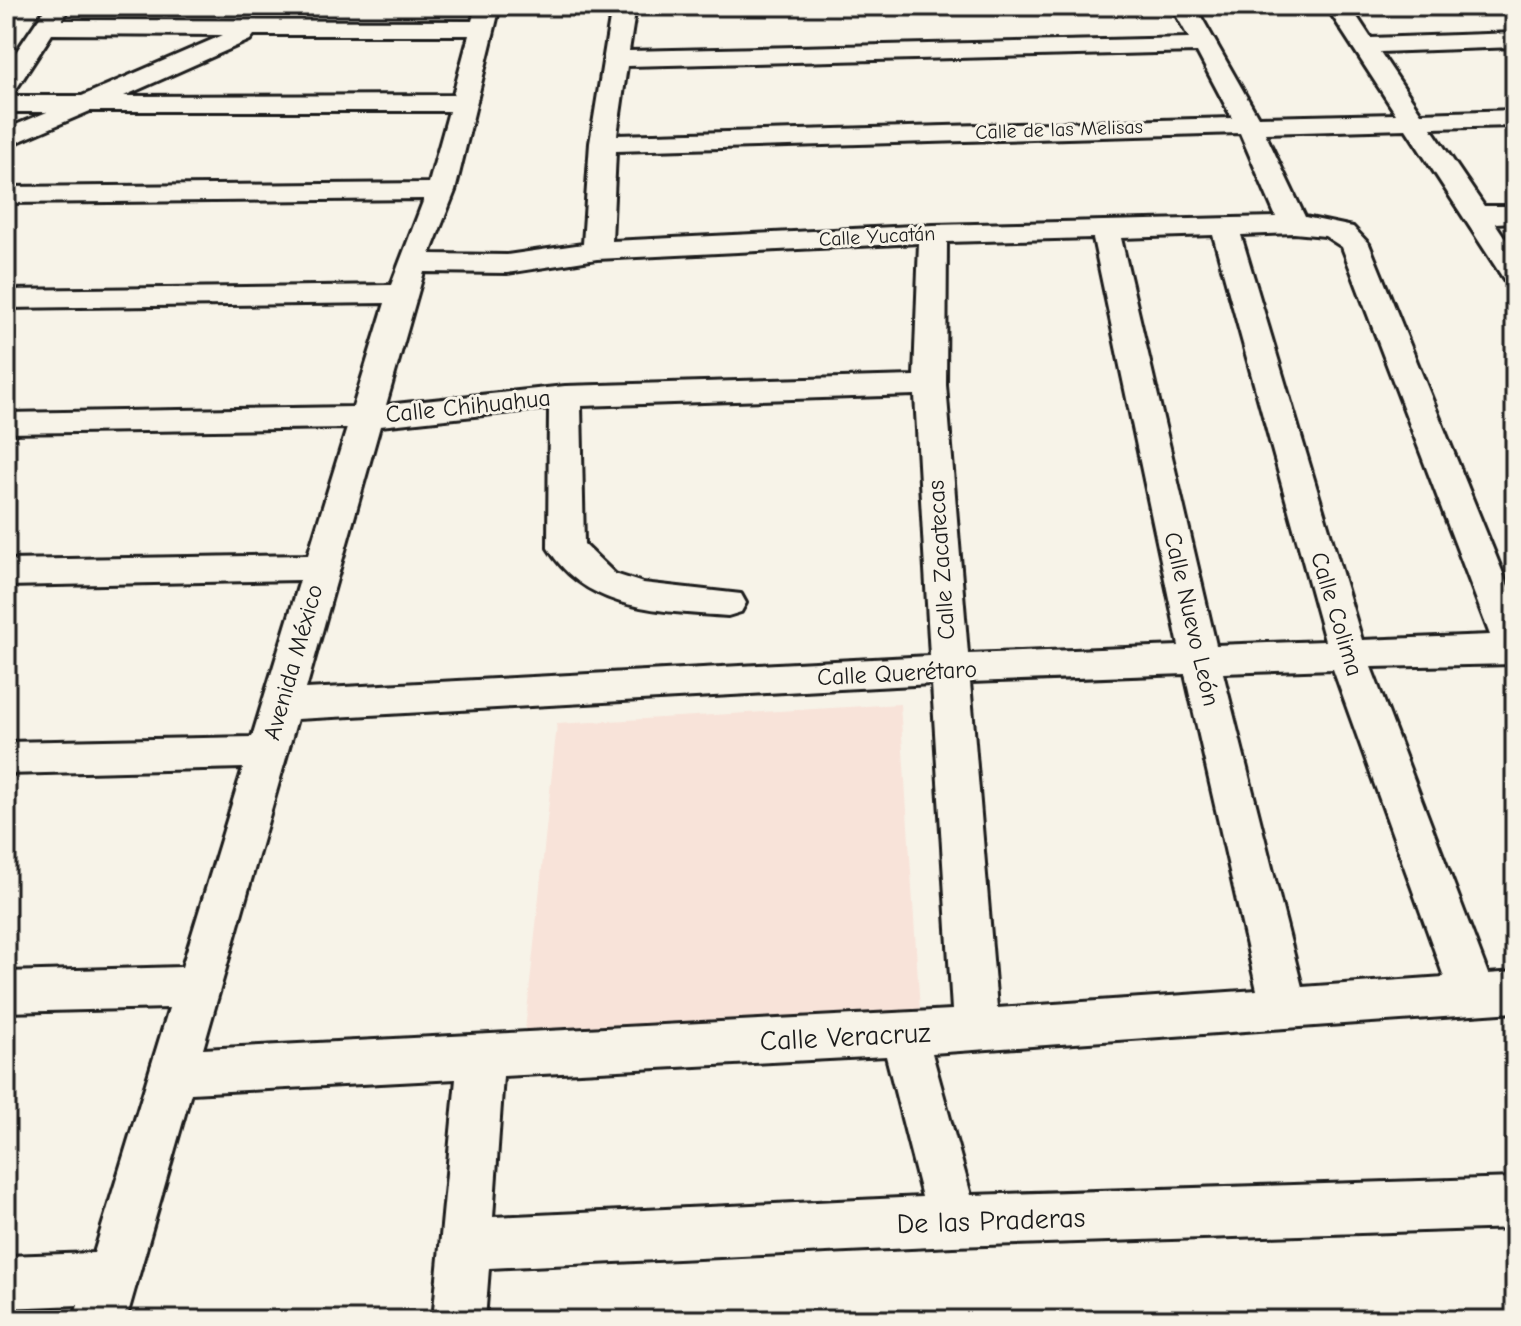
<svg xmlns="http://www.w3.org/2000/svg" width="1521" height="1326" viewBox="0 0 1521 1326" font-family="'Comic Neue',sans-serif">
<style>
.built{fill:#f8e3d9}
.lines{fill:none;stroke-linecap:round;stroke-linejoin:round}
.minor-casing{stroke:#1c1c1c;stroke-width:6}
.minor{fill:#f7f3e8;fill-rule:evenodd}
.labels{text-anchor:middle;stroke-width:6;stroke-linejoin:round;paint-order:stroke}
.far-street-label{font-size:20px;fill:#1c1c1c;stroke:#f7f3e8}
.street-label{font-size:24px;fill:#1c1c1c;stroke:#f7f3e8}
.near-street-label{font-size:28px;fill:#1c1c1c;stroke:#f7f3e8}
</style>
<rect width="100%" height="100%" fill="#f7f3e8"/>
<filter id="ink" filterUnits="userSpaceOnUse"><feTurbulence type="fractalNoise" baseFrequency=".0125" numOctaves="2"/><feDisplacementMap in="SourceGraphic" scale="16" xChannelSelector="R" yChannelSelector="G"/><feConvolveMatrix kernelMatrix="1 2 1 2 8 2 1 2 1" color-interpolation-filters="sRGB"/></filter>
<g filter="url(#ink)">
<path class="built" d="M900,704l20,306 -395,21 32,-307z"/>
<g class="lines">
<g class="minor-casing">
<path id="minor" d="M47,6h24l-9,14 410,1 4,-15h24l-45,185 -25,63 77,1 76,-11 7,-101 22,-137h24l-7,45 560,-13 -18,-32h24l63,111 138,-3 -70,-108h24l21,32 144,-5v14l-135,5 41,61 94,-3v16l-84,2 53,78h31v16l-20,1 20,30v31l-10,-3 -99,-152 -141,4 40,84 48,10 16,17 146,359v61l-144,3 117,307 27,-2v40l-583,41 39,142 544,-17v50l-562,18 -464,22 -4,52h-52l23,-241 -265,14 -65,227h-52l4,-15 -72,3v-52l88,-3 75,-245 -163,4v-40l176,-5 61,-199 -237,6v-32l246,-5 48,-157 -294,6v-26l302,-5 39,-127 -341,5v-20l347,-6 32,-104 -379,5v-18l385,-5 33,-86 -418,4v-16l423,-4 20,-72h-359l-84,36v-18l41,-17h-41v-16h76l141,-61 -171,-1 -37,57 -9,3v-27zM254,35h215l-16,60 -329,1 126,-56zM1197,52l35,66 -615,17 10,-69zM1240,133l36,84 -343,8 -321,16 4,-90zM1294,233l31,3 17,11 148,388 -128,5 -121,-405zM1213,235l112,406 -109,4 -95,-407zM1093,238l86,408 -211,8 -22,-269 1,-143zM919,243l-5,133 -349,10 -179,19 38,-133 83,1 90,-14zM915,395l15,261 -624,33 74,-263 169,-18 -1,140c39,64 114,63 180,68l13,-4 5,-9 -5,-9 -98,-11 -28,-9 -31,-30 -3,-138zM1333,669l111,308 -142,10 -79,-314zM1185,674l72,316 -260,18 -27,-326zM932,684l20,326 -749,39 94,-330zM886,1056l36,141 -429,20 10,-141z"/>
</g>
<use href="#minor" class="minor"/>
</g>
</g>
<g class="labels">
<g class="far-street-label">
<text transform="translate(1059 129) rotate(-2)" y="7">Calle de las Melisas</text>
<text transform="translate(877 236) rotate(-3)" y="7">Calle Yucatán</text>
</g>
<g class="street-label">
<text transform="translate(468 406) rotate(-6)" y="8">Calle Chihuahua</text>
<text transform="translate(941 560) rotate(-94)" y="8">Calle Zacatecas</text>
<text transform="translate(1337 614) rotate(73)" y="8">Calle Colima</text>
<text transform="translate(1192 619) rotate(77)" y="8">Calle Nuevo León</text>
<text transform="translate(293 662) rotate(-74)" y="8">Avenida México</text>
<text transform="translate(897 673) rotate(-3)" y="8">Calle Querétaro</text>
</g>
<g class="near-street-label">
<text transform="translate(845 1036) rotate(-3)" y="10">Calle Veracruz</text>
<text transform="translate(991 1220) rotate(-2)" y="10">De las Praderas</text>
</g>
</g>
<rect width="1521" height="1326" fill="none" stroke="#f7f3e8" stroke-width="32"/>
<rect x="16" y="16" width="1489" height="1294" fill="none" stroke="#1c1c1c" stroke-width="3" filter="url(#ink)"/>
</svg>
